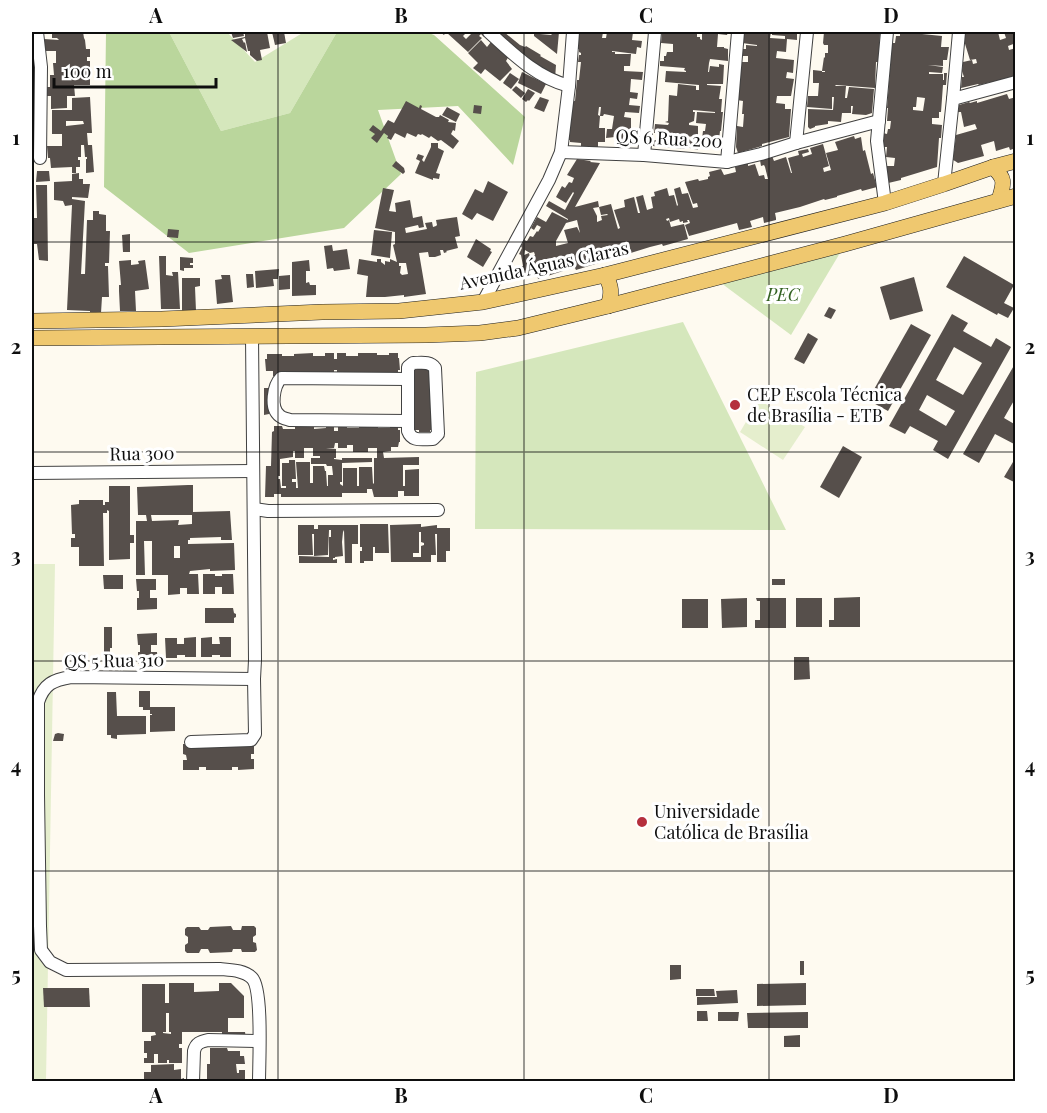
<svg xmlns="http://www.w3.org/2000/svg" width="1047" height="1113" viewBox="0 0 1047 1113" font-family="'Playfair Display',serif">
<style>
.green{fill:#d5e7bc}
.forest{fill:#bad69c}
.pitch{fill:#e5eecd}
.building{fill:#564f4b;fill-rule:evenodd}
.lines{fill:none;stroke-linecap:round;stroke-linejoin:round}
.minor-casing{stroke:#414141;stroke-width:14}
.major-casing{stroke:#1f1f1f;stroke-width:16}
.minor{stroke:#fff;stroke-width:12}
.major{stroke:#efc86f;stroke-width:15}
.grid{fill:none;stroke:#0e0e0e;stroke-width:1.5;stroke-opacity:0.55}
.poi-dot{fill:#b52f3d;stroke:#fff;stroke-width:2}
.labels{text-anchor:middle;stroke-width:6;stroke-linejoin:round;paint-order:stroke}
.street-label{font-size:18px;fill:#0e0e0e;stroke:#fff}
.park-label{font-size:18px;font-style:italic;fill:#336222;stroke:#fff}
.poi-label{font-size:18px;fill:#0e0e0e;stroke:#fff;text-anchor:start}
.neatline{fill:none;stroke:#0e0e0e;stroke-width:2}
.grid-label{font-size:20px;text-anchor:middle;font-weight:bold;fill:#0e0e0e}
</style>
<rect width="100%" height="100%" fill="#fefaf0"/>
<g class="green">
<path d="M169,32h58l28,30 49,-30h33l-47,81 -69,18z"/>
<path d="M840,253l-49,82 -70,-52z"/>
<path d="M683,322l103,208 -311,-1 1,-157z"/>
</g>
<path class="forest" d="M106,32h63l52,99 69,-18 47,-81h89l8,3 91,82 -12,48 -55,-59 -80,4 23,64 -57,54 -155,25 -85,-66z"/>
<g class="pitch">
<path d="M759,400l46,27 -22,33 -43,-28z"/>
<path d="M32,564h23l-9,517 -14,1z"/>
</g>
<g class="building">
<path d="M52,32h31l1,6 1,2 1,9h4v8h-3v4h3v24h-16l1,11h-8v12l-16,1v-13h-6v-9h5v-12h4l-1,-12h3v-12h-12v-12l15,1 -2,-2h-5z"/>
<path d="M231,32h12l1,4 -11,2z"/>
<path d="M245,32h22l3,16 -10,2 2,10 -5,1 -7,-6v-4h-2l-3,-13 -3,1 2,4 1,-1 2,10 -16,-12 14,-3z"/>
<path d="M272,32h12l2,11 -11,2z"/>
<path d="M440,32h27l-4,4 3,3 7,-7h12l2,1 -3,4 -3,-3 -2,2 3,2 -14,14 -22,-20 -2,3z"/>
<path d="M492,32h12l16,13 5,2 1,-1 15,9 -1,1 16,9 -1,14z"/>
<path d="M534,32h6v2l11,1 1,-1 -8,-1v-1h15l-2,22 -23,-18z"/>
<path d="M578,32h25l-1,6h4l1,-6h26l-1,8 10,1 -1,7 -4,-1 -1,7 -24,-3v1h3v2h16l-1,12h-6v5l19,1 -1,8 -11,-1 -1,13 8,1 -1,6 -7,-1 -1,7 11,1 -1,7 -14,-1 -1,5 7,1v13l8,1 -1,13 -21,-2v-1h-2v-5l-9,1 1,-9h5l2,-13 -10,-2 -1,2h-3l1,-9h-2l-1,8 2,1 -1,12h6v14h-7v6l-17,-1v-4l-11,-1v-2h-2l3,-40 4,1 2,-21h2l2,-18h-3l1,-7h2v-2l-2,-1v-3h-2z"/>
<path d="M662,32h35v5h3v2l2,1v-8h26l-1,3 -9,-1 -1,13h7v1l4,1v12l-18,-2 -1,4 -1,9h1l1,-6 9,1v-3l5,1 -1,19h-16v1l14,1 -2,13h3l-1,13h2l-2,19h-1l-1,9 -17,-1 1,-8h2l1,-7 -10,-1 1,-11 18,1v-1l-22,-2v2h2l-1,9 -5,2v2l9,1v11l-18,-1v2l12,2v-3l7,1 -1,12 -12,-3v2l-33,-3 1,-6 6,1v-8h-6l1,-9 13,1 1,-2 -4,-1 3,-1 1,-26 8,1 1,-12 18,2v4h3v-5l-34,-3 1,-11 20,1v-1l-2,-1 1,-2 -25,-2v-5h4v-5h2l1,-4h6v-8l-12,-1z"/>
<path d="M742,32h29l-1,6 15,1v-3l-13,-1v-3h25v8l-10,-1 -1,13 -9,-1 -1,7 18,2 -1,13 -6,-1 -1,6 8,1 -3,17h-14l-1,7 9,1v5h6l-2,28 -27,7v2l-24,7 -2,-6 1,-21 6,1 1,-13h-2l1,-13 -6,-1 3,-38h8v-6h-7l1,-7h4v-4l11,1v-1l-15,-2z"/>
<path d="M824,32h56l-1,30h-3l-1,26 -39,-3 -1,1h11l-1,12h2l2,-11 25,2 -2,24 -6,2 -14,-1 1,-8h-2v7h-9l-1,9 -13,-1v3l-13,2v1l-5,2 -2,-2v-18l25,1 1,-13h-2v12l-25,-2 1,-11h10l1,-13h-6v-13l9,1v1h3v-1h-3l2,-14 1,1v-5h3v-8h-4l-1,-2z"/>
<path d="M900,32h12l2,2v-2h8v2l20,2 -1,11h8l-2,13h-4v6l-15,-1 15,2 -1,6 -13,-1v2h14v6h1v-7h3l-1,12h-3l-2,27h-2v6h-7v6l10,1 -1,13h-2l-2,29 -36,11v2l-17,4 2,-18h8l1,-8 -9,-1 1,-10h-5l1,-14 4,1 1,-5h2l1,-8h-4l1,-13h-1l5,-65h3l1,-7h4zM917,97l8,1 -2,13 -10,-1v-3h3z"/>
<path d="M970,32h28l2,8 6,-2 -2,-6h12v11l-8,3 1,4 7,-2v16h-3l3,13 -24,7 -1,-2 -12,3 -1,-1 -17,4 1,-11h2l-2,-6 1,-9 9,-2 1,4 4,-1 -1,-4 -6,1 -8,-26z"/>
<path d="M481,40l6,7 4,-5 18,14 -3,5 6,8 -12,12 -15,-12 -4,5 -8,-6 5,-5 -10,-10z"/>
<path d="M522,72l24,12 -5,10 -23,-11z"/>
<path d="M510,73l9,6 -8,10 -8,-6z"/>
<path d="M516,86l9,7 -4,5 -9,-8z"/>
<path d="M528,89l7,4 -6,8 -1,-1 -2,2 -4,-3z"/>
<path d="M1007,94l2,5 7,-2v51l-6,2 -1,-3 -13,4 -2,-10 -13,4 3,11 -26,7 -3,-2 -2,-1 3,-25 21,-6 -2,-5 -11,3 -3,-15h-3l1,-7 10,-3 1,1 7,-2v2z"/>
<path d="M90,97l2,36h-5l1,12h4l2,27 -8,1v-14h1v-2h-2l-1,-12h-3v12h-3v3h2v7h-4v6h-4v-6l-21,1 -1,-10h-2l-1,-12h15v-12h-10v-24h20v-12zM66,121h17l1,3 -18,2z"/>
<path d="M540,97l9,3 -5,12 -10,-4z"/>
<path d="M406,101l13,7 1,-3 2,1 -1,3 15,8h3l1,-2 9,5 -1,2 8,1 -1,8 -2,-1 -2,4 8,7 -6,8 -12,-9 -3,1 -7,-5 -2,2 -7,-4 -1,1 -3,-1 -2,3 -9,-4 -2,5 -10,-5 -4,7 -4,-2 1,-2 -4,-3 -7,10 -6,-5 4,-4 -6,-4 4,-5 8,6 7,-11 6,3z"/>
<path d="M474,105l8,1 -1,8 -8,-1z"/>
<path d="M447,107l13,7 -4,8 -14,-7z"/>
<path d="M854,136l1,3 6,-2 2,14 2,-1 6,24 2,-1 4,14 -15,4 -1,-2 -24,7v1l-12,3 -1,-1 -24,8 -25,6 1,5v2l-12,3 -1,-6 -13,4 2,6 -13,3 -2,-7 -48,13 -4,-11 5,-2 -1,-3h-2l1,2 -5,1v-2l-3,1 -1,-3 -9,3 -1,-4 -3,1 1,2 2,-1 2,7 13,-3 4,15 -25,7 -1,-2 -12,3 -74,23 -1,-2 -8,2 -2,-7 -4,1 2,7 -25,8 -1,-5 -12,3 -1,-4 -5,2 -2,-8 6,-1 -2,-11 -2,-1 3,-6 -1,-2 3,-6 3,1 3,-5 3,1 4,-6 1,1 3,-5 -4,-2 -3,5 -3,-2 6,-11 9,5 6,-10 16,8v-1l-22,-13 3,-5 16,9 9,-17 -1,-1 -7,11 -10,-6 6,-11 3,2 4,-6 3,1 2,-5 -7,-3 10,-16 14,2 -1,1 10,1 -25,44 23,-6 1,6 -6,1 4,8v6l5,-2 -1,-4 7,-1 -1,-1 -6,1 -2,-8 12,-3 7,25 2,-1 -6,-18 11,-3 -1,-7 10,-3 4,16h2l-4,-16 7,-2 4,15 6,-2 -2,-11 4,-1 -1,-4 13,-4 2,8 5,-1 3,11 1,-1 -4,-16 6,-2 2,7 6,-1 5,15 5,-1 -1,-4 -4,1 -8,-22 13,-3 1,2 9,-2v-2l2,-1 -1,-4 12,-3 3,6 12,-3 -1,-5 6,-2 7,-2v3l7,-2 4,12 5,-1 1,4h3l-3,-12 -1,-2 -3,1 -1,-6 12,-4 2,5 12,-4 5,16h1l-4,-15 11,-3 -1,-4 10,-2 1,3 -7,2 1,3 9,-3 -2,-6 13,-4 6,22 -6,2 1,4 7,-2 -5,-17 12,-3 -3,-8zM577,220l3,13 -3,-6 -13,3 4,13 -12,3v-5l10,-18zM525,250l5,3 4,-1 1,3 -4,1 4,13 -2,1 -4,-17 -5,2z"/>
<path d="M431,143h7v5l6,3 -8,22 4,1 -1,5 -6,-1v2l-18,-7 5,-12 -4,-2 2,-5 6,2 -2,4 2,2 7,-15z"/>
<path d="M396,161l8,7 1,4 -2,2 -11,-8z"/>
<path d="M37,171h12l1,10 -14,1z"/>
<path d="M79,173v6h4v5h7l-2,14 -16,-1v2l13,2 -4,73h4l2,-54h6v-9h6v3l7,1v16h4l-1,32h-4v3h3l1,31h-7l-1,16 -11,-1v-1l-23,-1 5,-105 -7,1 -2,-5 -9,-1v-18l18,-1v-7z"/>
<path d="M488,181l20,11 -15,29 -16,-8 -5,7 -10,-6 13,-25 8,4z"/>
<path d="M36,185h11l1,76 -9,-1 -2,-16h-5v-26h5z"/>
<path d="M383,188l11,2 -5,21 7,1 -1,-9 15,-3 3,18 9,-2 2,11 -5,1 -1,-3 -13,3 1,5 21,-4 -2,-6 7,-1 1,5 3,-1 1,-1 -1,-5 21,-3 3,19 -5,1 3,11 -12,3 1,1 -3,1 -1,-3h-3l1,5 -6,2h-6l-1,-5 -9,1 7,41 -22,3v-2l-19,2h-19l2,-21 -11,-2 2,-15 18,3v-3h4v3l4,3v-4l5,1v-3l7,3 -4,-17 2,-1v-12l-20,-4zM399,263h7l2,11 -6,1 -2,-2 1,-7h-2z"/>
<path d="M168,229l11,1 -1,8 -11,-1z"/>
<path d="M374,230l18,2 -2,26 -19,-3z"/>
<path d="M130,234v18h-7l-1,-17z"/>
<path d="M476,239l15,10 -1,2 2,1 -9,15 -16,-10z"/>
<path d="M332,245l1,6 14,-2 3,20 -16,2 -1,-3 -6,1 -3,-23z"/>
<path d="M159,256h7v19l7,1 -1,-4h6l2,37h-19z"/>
<path d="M964,256l50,29 -10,18 10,5 -6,10 -10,-5 -1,2 -51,-28z"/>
<path d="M180,257l13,1v5h-3v2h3v3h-9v3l-4,-1z"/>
<path d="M131,260v5l8,-1 -1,-3 7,-1 4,29 -14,2 1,20h-16l-1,-20v-6h2l-2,-24z"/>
<path d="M309,260l1,11h-4v12l3,-1 1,3h6v10l-24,1v-34z"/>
<path d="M279,269l-1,10h-5l1,7 -18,2 -1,-17z"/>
<path d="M246,274h7l1,13 -7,1z"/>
<path d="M221,275h9l3,27 -16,2 -2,-24 7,-1z"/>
<path d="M290,275v14l-11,1v-14z"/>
<path d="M914,277l9,34 -33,9 -10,-33z"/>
<path d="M182,278h18v8l-5,1 1,24 -14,1z"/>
<path d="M829,307l7,3 -5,9 -7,-3z"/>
<path d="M952,314l16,9 -5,8 28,16 5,-9 15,9 -63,112 -15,-9 5,-9 -28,-15 -5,8 -16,-8zM954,347l28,16 -19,32 -27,-15zM927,395l28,16 -9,15 -27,-16z"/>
<path d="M911,324l20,11 -43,76 -20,-11z"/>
<path d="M808,333l10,6 -14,25 -10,-5z"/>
<path d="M313,353v3h12v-3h9v6h3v-6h9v3h12v-3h19v2h12v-2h9v5h1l1,12h-2v5l-61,1v-6h-3v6h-61v-5h-7l-1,-12h2v-5h15v2h12v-2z"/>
<path d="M1016,362v35l-12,21 12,7v20l-21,-11 -16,29 -16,-9z"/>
<path d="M418,368h12l6,62h-6v2h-11v-2h-6v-8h2v-12l-2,-1v-19l2,1v-13l-2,1v-9l5,-1z"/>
<path d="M264,388h5v26l-5,1z"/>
<path d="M378,425v3h12v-3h8v5h2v12h-1l-1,5h-7v4l-8,1 1,6 35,-1v8h-16v21h2v-16l14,-1v27h-15v-5h-6v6h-24l-2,-8h-5v4h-25v4h-61v-3h-7v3h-9l1,-31h5l1,-34 2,-1v-5h8l1,3h12v-3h19v3l12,-1v-2h8v5h4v-5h9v2h12v-2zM335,443h3v5h9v-3h6v7h15v-4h9v10h-3v25l-1,1 -1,-17h-13v19h-2v-18h-14v18l-3,-2v-2h2v-19l30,-1v-4h-30v2l-8,-1v-1h2v-9l-10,-1h8zM304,448h9v8h7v2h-9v6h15l1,2h5l1,9h-5v11h-1l-1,-15h-1l-1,-5h-11v17h-3v-21h-14l2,26h-2v-6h-4v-3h4l-1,-19h-6v3h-7v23h4v2h-5l-1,-9h-2v-3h2v-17l13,-2v-6h2v7h9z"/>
<path d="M843,446l19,11 -23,41 -19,-11z"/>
<path d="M1016,457v26l-12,-6z"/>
<path d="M188,485h5v27l37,-1 2,29h-11v-3l-31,1v2h-2v4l46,-1 1,27 -25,1v-2l-20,2 -1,3h9l1,20h-12v-6h-7v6l-12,1v-20h-16v-34h-8l1,34h-9v-54h11l-1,-6h-8l-1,-28zM151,515h41v9l-14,1 1,-5 -27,1zM174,546h6v12h-6z"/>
<path d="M109,486h21v49h4v8h-4v16l-21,1v-49l-2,-1v3h-4l1,53h-25v-19h-8v-9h4v-4h-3l-1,-29 8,-1v-4h24v5h2v-3h4z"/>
<path d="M360,524h28l1,29h-14v-6h-2v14h-9v2h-4v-12h2v-4h-2z"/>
<path d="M421,524v3l16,-2v3h13v23h-4v11h-9v-28h-2l1,21h-5v7h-40l-1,-37zM419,532h2v10l3,1v2l-3,1v11h-8v-4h6z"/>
<path d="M298,525h16v4h4v-4h40v19h-6v19h-7l-1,-33 -1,2 -1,10 1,14 -8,1v1h-2v2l4,-1v4h-38v-7l30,1v-20h2v-7h-2l-1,25 -14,1v-22h-2l1,21h-15z"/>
<path d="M203,574h12v2h7v-2h11l1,20h-12v-7h-7v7h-12z"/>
<path d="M103,575h20v14h-19z"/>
<path d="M136,579h20v11h-6v8h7v11l-20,1v-12h2v-7h-2z"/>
<rect x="772" y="579" width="13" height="6"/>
<path d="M860,597v30h-31v-7h5v-22z"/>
<path d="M747,598v29l-25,1 -1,-29z"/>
<path d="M756,598h30v30h-31v-8h5v-19h-3z"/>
<rect x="796" y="598" width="26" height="29"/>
<rect x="682" y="599" width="26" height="29"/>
<path d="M205,608h28l1,5 2,1v3l-2,1v5h-29z"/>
<path d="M104,627h8v21h-2v4h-6z"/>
<path d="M157,633v12h-6v7h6l1,12h-20v-12h2v-7h-2l-1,-11z"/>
<path d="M196,637v20h-11v-2h-8v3h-11l-1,-20h12v6h7v-6z"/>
<path d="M212,637v7h8l-1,-7h12v20h-11v-2h-8v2h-11v-19z"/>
<path d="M794,657h15l1,22 -16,1z"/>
<path d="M139,691h11v16h25v24l-25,1v-17h2v-1h-2v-4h-7v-3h-4z"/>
<path d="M107,692h9l1,24h29v18l-29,1v4l-6,-1v-3h-4z"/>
<path d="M58,733l6,1 -1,7h-10l2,-7z"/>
<path d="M183,744l55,3v-3h16v10h-3v5h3v10l-16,1v-3h-6v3h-26v-3h-7v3h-16v-10h4l-1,-5 -3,-1z"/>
<path d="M231,926l2,4h8l1,-4h12l2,2v7l-3,2v5l3,1 1,7 -2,2h-13l-1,-3h-8l-1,3 -22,1 -2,-4h-7l-2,4h-12l-2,-2v-6l3,-2v-6l-3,-2v-6l2,-2h12l2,3h7l2,-3z"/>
<rect x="800" y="961" width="4" height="14"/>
<path d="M670,965h11v14l-11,1z"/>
<path d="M169,983h25v9l25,-1v-8h12l13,13v22h-16v14h17l1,7 -24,-2v-5h-40v12h-3v4h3v15h-13v-3h-2v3h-9v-9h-4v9h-10v-5h3v-5h-3v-12h7v-5l5,-1 -1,-3h-13v-48h23v19h4zM166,1013h3v19h2v2l-8,-1v-1h3z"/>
<path d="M806,983v22l-49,1v-22z"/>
<path d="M43,988h46l1,19h-46z"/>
<path d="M696,989h18l1,7h-19z"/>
<path d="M737,990l1,13 -41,2v-8h20l-1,-6z"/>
<path d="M697,1011h10l1,10h-11z"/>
<path d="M718,1012h21l-1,9h-20z"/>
<path d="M808,1012v16h-60l-1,-15z"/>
<path d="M800,1035v12h-16v-11z"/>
<path d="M210,1048h17l1,3h12v5h4l1,8h-9l1,9h2v-3h6v12h-8v-3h-30v-15h3z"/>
<path d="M174,1064v6l7,-1v10l3,-1v4h-21v-3h-19v-7h7v-7z"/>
</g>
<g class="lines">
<g class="minor-casing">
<g id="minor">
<path d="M37,32l4,35 -1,91"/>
<path d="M489,32c24,22 47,45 80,54"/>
<path d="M959,32l-6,67 63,-17"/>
<path d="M796,143l11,-111"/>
<path d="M561,152l83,3 83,7 34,-8 35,-11 83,-22"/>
<path d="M644,155l11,-123"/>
<path d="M727,162l11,-130"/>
<path d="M944,184l9,-85"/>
<path d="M885,203l-8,-62 10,-109"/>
<path d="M483,302l66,-122 12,-28 8,-66 4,-54"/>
<path d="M252,336l3,324 -1,19 -183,-2c-18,3 -27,7 -33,25v93l2,131 1,24 9,12 16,8 154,-1c10,1 24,1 32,9 11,11 7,85 7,104"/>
<path d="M413,363c8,0 17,-2 22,5l3,66 -5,5c-11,0 -21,3 -25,-8v-64z"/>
<path d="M408,421l-118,-1c-3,-1 -8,-2 -10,-4 -11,-8 -6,-31 1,-38l127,1"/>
<path d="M32,473l221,-2"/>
<path d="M254,509l14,2 170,-1"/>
<path d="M191,742l60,-2 4,-6 -1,-55"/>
<path d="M193,1082l1,-31c2,-8 6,-9 14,-11l51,1"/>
</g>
</g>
<g class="major-casing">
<g id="major">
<path d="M993,167c13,12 11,16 6,33"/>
<path d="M605,275c7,11 7,19 3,31"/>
<path d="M32,321l130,-2 160,-7 77,-1 84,-9 122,-27 280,-72 59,-19 49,-17 23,-6"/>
<path d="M32,338l394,-3 54,-2 38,-5 90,-22 237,-62 171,-48"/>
</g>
</g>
<use href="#minor" class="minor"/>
<use href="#major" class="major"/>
</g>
<path class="grid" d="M278,32v1050M524,32v1050M769,32v1050M32,242h984M32,452h984M32,661h984M32,871h984"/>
<g class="poi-dot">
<circle cx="735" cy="405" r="6"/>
<circle cx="642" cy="822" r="6"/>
</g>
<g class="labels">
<g class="street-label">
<text transform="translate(669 139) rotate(3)" y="6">QS 6 Rua 200</text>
<text transform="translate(544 266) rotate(-12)" y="6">Avenida Águas Claras</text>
<text transform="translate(142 454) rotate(-1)" y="6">Rua 300</text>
<text transform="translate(114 661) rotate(-1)" y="6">QS 5 Rua 310</text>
</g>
<g class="park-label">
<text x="783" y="301">PEC</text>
</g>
<g class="poi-label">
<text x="747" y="401">CEP Escola Técnica<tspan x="747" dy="21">de Brasília - ETB</tspan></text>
<text x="654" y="818">Universidade<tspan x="654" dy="21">Católica de Brasília</tspan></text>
</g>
</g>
<rect width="1047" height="1113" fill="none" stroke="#ffffff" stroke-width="66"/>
<path d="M54 78v9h162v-9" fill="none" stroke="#0e0e0e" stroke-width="3"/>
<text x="63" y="78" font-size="18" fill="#0e0e0e" stroke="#ffffff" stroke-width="4.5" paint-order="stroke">100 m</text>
<rect x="33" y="33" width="981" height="1047" class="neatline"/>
<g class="grid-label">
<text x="156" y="23">A</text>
<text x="401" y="23">B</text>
<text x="646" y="23">C</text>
<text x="891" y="23">D</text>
<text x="16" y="145">1</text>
<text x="1030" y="145">1</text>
<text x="16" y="354">2</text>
<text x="1030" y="354">2</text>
<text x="16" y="563">3</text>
<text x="1030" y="563">3</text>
<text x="16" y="773">4</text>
<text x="1030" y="773">4</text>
<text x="16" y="982">5</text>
<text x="1030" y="982">5</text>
<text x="156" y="1103">A</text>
<text x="401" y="1103">B</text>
<text x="646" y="1103">C</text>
<text x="891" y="1103">D</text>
</g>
</svg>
